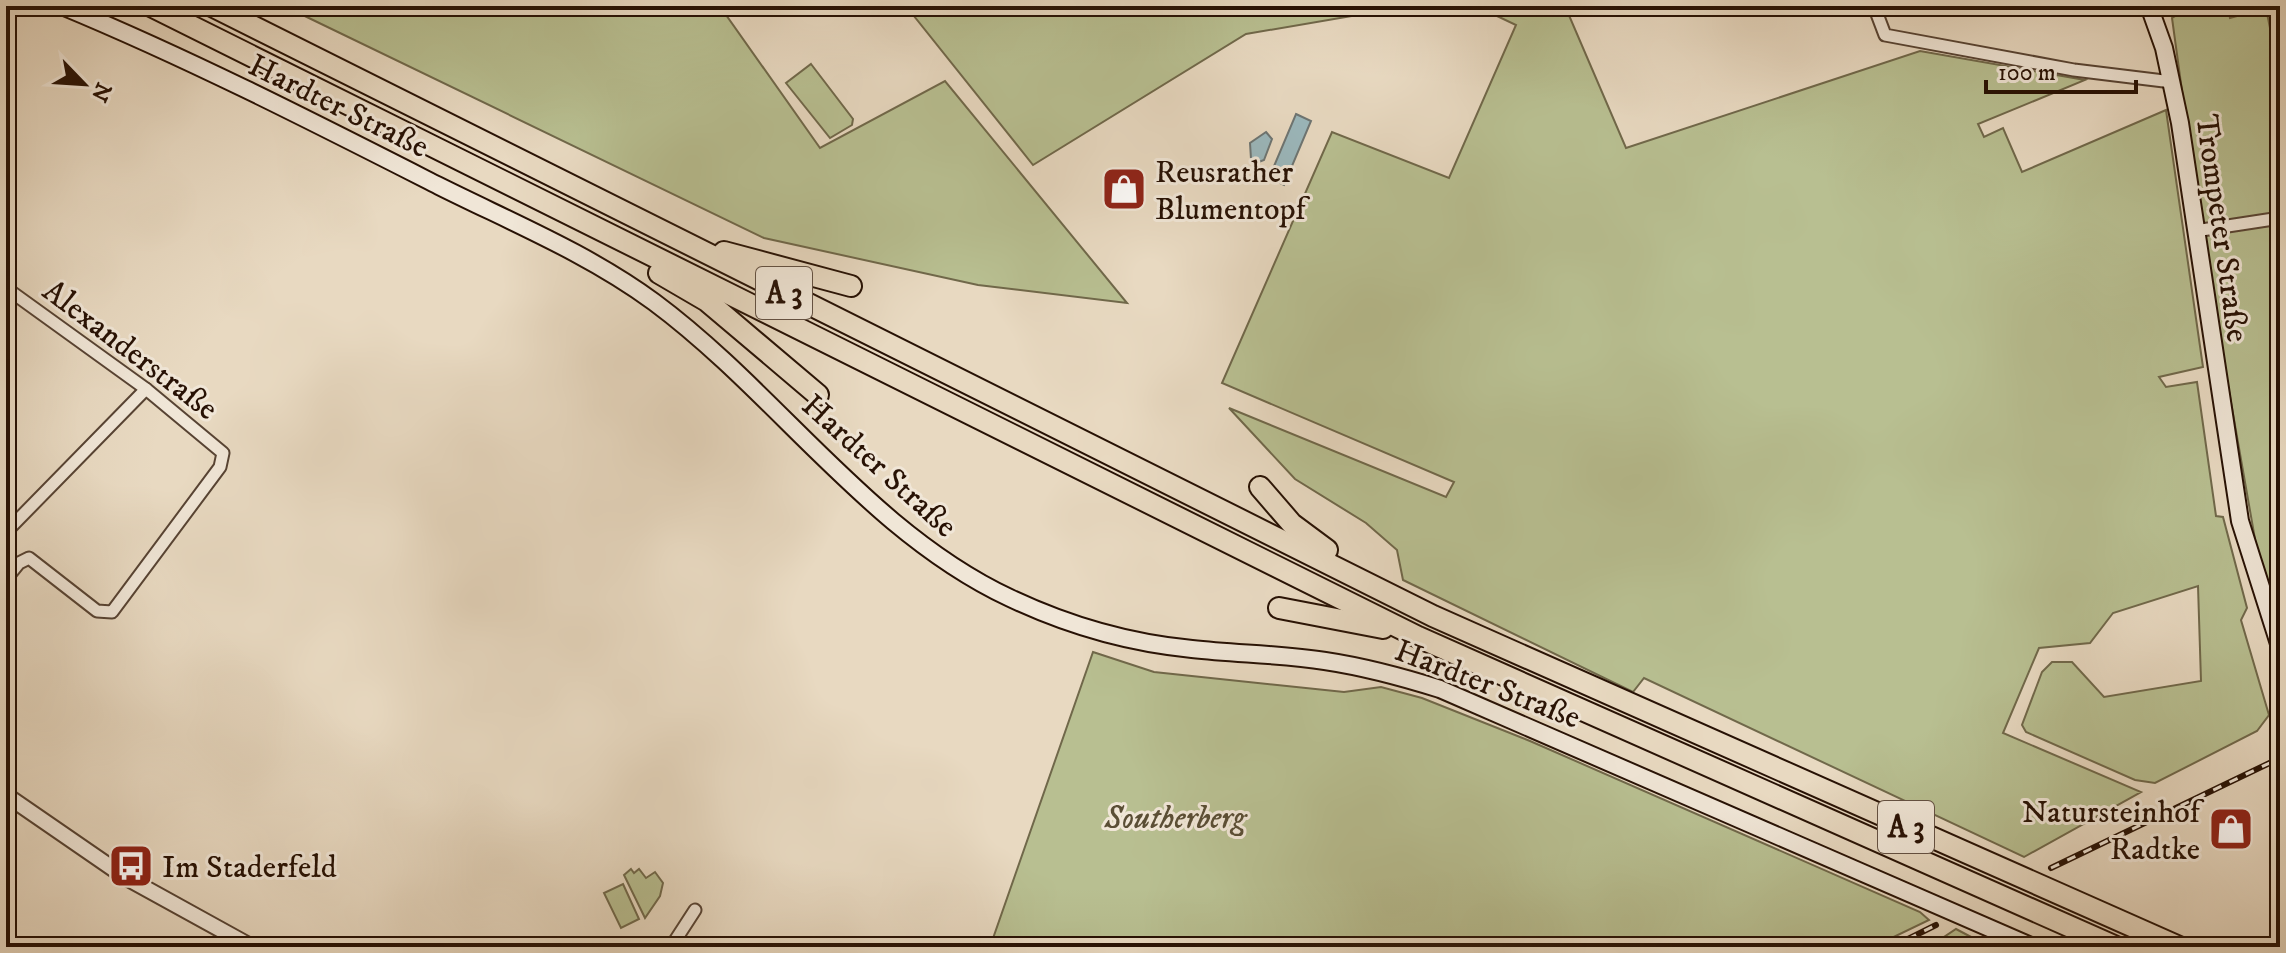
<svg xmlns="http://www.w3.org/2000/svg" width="2286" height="953" viewBox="0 0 2286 953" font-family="'IM FELL DW Pica',serif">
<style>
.green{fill:#b8bf91;stroke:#70684a;stroke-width:2}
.water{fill:#9bb8bd;stroke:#6d7573;stroke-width:2}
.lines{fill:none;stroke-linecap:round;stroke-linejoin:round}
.minor-casing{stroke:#574333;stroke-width:15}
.tertiary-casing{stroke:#574333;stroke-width:18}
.secondary-casing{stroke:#271104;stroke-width:20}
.motorway-casing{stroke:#271104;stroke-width:24}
.minor{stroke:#f0e6d7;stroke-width:11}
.tertiary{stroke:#f0e6d7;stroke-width:14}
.secondary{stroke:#f0e6d7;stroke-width:16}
.motorway{stroke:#e8d9c1;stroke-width:20}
.rail-casing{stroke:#271104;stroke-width:6}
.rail{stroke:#f0e6d7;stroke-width:3;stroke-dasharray:9;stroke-linecap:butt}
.labels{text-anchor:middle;stroke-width:6;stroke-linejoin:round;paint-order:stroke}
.shield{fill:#f0e6d7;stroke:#635143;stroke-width:2}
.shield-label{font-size:30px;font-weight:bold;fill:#271104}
.street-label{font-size:32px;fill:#271104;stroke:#f0e6d7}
.poi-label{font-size:32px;fill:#271104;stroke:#f0e6d7;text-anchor:start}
.park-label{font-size:32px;font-style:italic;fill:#5a4e35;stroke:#f0e6d7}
</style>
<rect width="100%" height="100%" fill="#e8d9c1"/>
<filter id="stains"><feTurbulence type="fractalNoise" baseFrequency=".0025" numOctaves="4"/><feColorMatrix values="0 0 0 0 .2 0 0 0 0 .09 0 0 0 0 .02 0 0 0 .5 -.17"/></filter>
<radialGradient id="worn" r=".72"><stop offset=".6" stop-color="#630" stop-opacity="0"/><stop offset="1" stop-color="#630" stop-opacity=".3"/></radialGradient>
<g class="green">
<path d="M284,6h450l-10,6 96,136 125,-67 182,222 -149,-18 -214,-47z"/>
<path d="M906,6h504l-164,28 -213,131z"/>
<path d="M1476,6h89l61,142 294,-97 165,29 -107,44 6,13 19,-9 19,44 144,-62 37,257 -44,10 7,10 31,-5 19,134 7,1 24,91 -6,12 28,95 -12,16 -102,52 -20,-3 -109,-48 -4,-7 20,-53 10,-10h20l32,35 97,-16 -3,-95 -85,27 -23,30 -51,5 -36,85 138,59 -117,65 -380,-179 -11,14 -230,-112 -6,-30 -31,-27 -71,-44 -66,-71 217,89 8,-15 -232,-99 110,-251 117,46 67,-153z"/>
<path d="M2193,6h35l2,12 36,-10 14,70v545l-21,-61 -57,-325 -30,-219z"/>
<path d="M811,64l42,55 -1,6 -22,13 -44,-55z"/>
<path d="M1093,652l61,20 190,20 37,-5 41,11 108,43 390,171 9,8 -56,27h-883z"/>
<path d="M631,869l3,4 5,-4 7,9 9,-6 8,11 -3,13 -15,22 -21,-43z"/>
<path d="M623,884l16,35 -18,9 -17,-35z"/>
<path d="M1956,929l34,18h-61z"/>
</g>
<g class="water">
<path d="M1296,114l15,7 -27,64 -15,-7z"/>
<path d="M1266,132l6,7 -8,21 -8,3 -5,-4 -1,-16z"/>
</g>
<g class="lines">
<g class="minor-casing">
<g id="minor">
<path d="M1874,6l11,29 189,35 98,12"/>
<path d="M2195,231l85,-13"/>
<path d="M6,288l140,101 77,64 -3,14 -108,145 -15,-1 -68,-53 -10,5 -13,16"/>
<path d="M6,532l140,-143"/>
<path d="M671,947l24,-37"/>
</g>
</g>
<g class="tertiary-casing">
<path id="tertiary" d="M6,795l119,82 127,70"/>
</g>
<g class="secondary-casing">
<g id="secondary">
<path d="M62,6c128,53 253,117 377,180 72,36 150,68 215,116 124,92 215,230 356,296 57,27 119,45 182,51 44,5 89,5 133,12 40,6 77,16 115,28l593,258"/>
<path d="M2149,6l15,42 16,75 60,398 40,126"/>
</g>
</g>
<g class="motorway-casing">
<g id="motorway">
<path d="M151,6l1267,631 698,310"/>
<path d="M212,6l1221,610 746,331"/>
<path d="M724,252l127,34"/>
<path d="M659,273l48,28 111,94"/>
<path d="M1260,487l32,37 35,26"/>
<path d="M1279,608l104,20"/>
</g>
</g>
<use href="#minor" class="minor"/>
<use href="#tertiary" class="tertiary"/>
<use href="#secondary" class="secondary"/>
<use href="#motorway" class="motorway"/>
<g class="rail-casing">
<g id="rail">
<path d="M2051,868l229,-110"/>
<path d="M1892,947l44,-22"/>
</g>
</g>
<use href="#rail" class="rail"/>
</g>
<defs>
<g id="shop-square" transform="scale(2.3)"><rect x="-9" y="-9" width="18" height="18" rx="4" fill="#8f2418" stroke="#f0e6d7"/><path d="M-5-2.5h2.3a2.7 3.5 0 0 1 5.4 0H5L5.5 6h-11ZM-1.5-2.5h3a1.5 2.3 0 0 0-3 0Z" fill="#fff"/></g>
<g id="bus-square" transform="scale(2.3)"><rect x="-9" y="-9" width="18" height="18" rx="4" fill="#8f2418" stroke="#f0e6d7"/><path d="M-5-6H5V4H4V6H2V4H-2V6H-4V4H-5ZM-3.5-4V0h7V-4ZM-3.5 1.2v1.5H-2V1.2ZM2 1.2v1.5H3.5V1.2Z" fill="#fff"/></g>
</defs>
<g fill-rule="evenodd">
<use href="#shop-square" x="1124" y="189"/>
<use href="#shop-square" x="2231" y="829"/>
<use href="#bus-square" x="131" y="866"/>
</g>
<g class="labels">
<g class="shield">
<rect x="756" y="267" width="56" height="52" rx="6"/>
<rect x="1878" y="801" width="56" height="52" rx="6"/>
</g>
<g class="shield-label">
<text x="784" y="303">A 3</text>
<text x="1906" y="837">A 3</text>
</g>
<g class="street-label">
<text transform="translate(339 105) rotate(26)" y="11">Hardter Straße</text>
<text transform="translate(2223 228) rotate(82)" y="11">Trompeter Straße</text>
<text transform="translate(131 349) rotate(37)" y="11">Alexanderstraße</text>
<text transform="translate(880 465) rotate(42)" y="11">Hardter Straße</text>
<text transform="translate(1488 683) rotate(21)" y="11">Hardter Straße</text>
</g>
<g class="poi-label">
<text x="1155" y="182">Reusrather<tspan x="1155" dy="37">Blumentopf</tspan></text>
<text x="2200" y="822" text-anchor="end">Natursteinhof<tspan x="2200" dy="37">Radtke</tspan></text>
<text x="162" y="877">Im Staderfeld</text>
</g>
<g class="park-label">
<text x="1175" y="828">Southerberg</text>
</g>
</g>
<rect width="2286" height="953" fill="none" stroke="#e8d9c1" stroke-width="32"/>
<rect x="8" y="8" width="2270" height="937" fill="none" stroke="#271104" stroke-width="4"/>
<rect x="16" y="16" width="2254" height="921" fill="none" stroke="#271104" stroke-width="2"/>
<g transform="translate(84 84) rotate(115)" stroke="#f0e6d7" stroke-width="6" paint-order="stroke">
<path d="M0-6L14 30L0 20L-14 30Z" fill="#271104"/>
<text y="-12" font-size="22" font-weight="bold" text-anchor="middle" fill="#271104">N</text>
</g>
<path d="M1986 80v12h150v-12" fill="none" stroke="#271104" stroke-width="4"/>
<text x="1998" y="80" font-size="24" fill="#271104" stroke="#f0e6d7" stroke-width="6" paint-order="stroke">100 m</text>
<rect width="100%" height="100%" filter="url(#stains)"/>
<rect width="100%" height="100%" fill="url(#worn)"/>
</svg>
